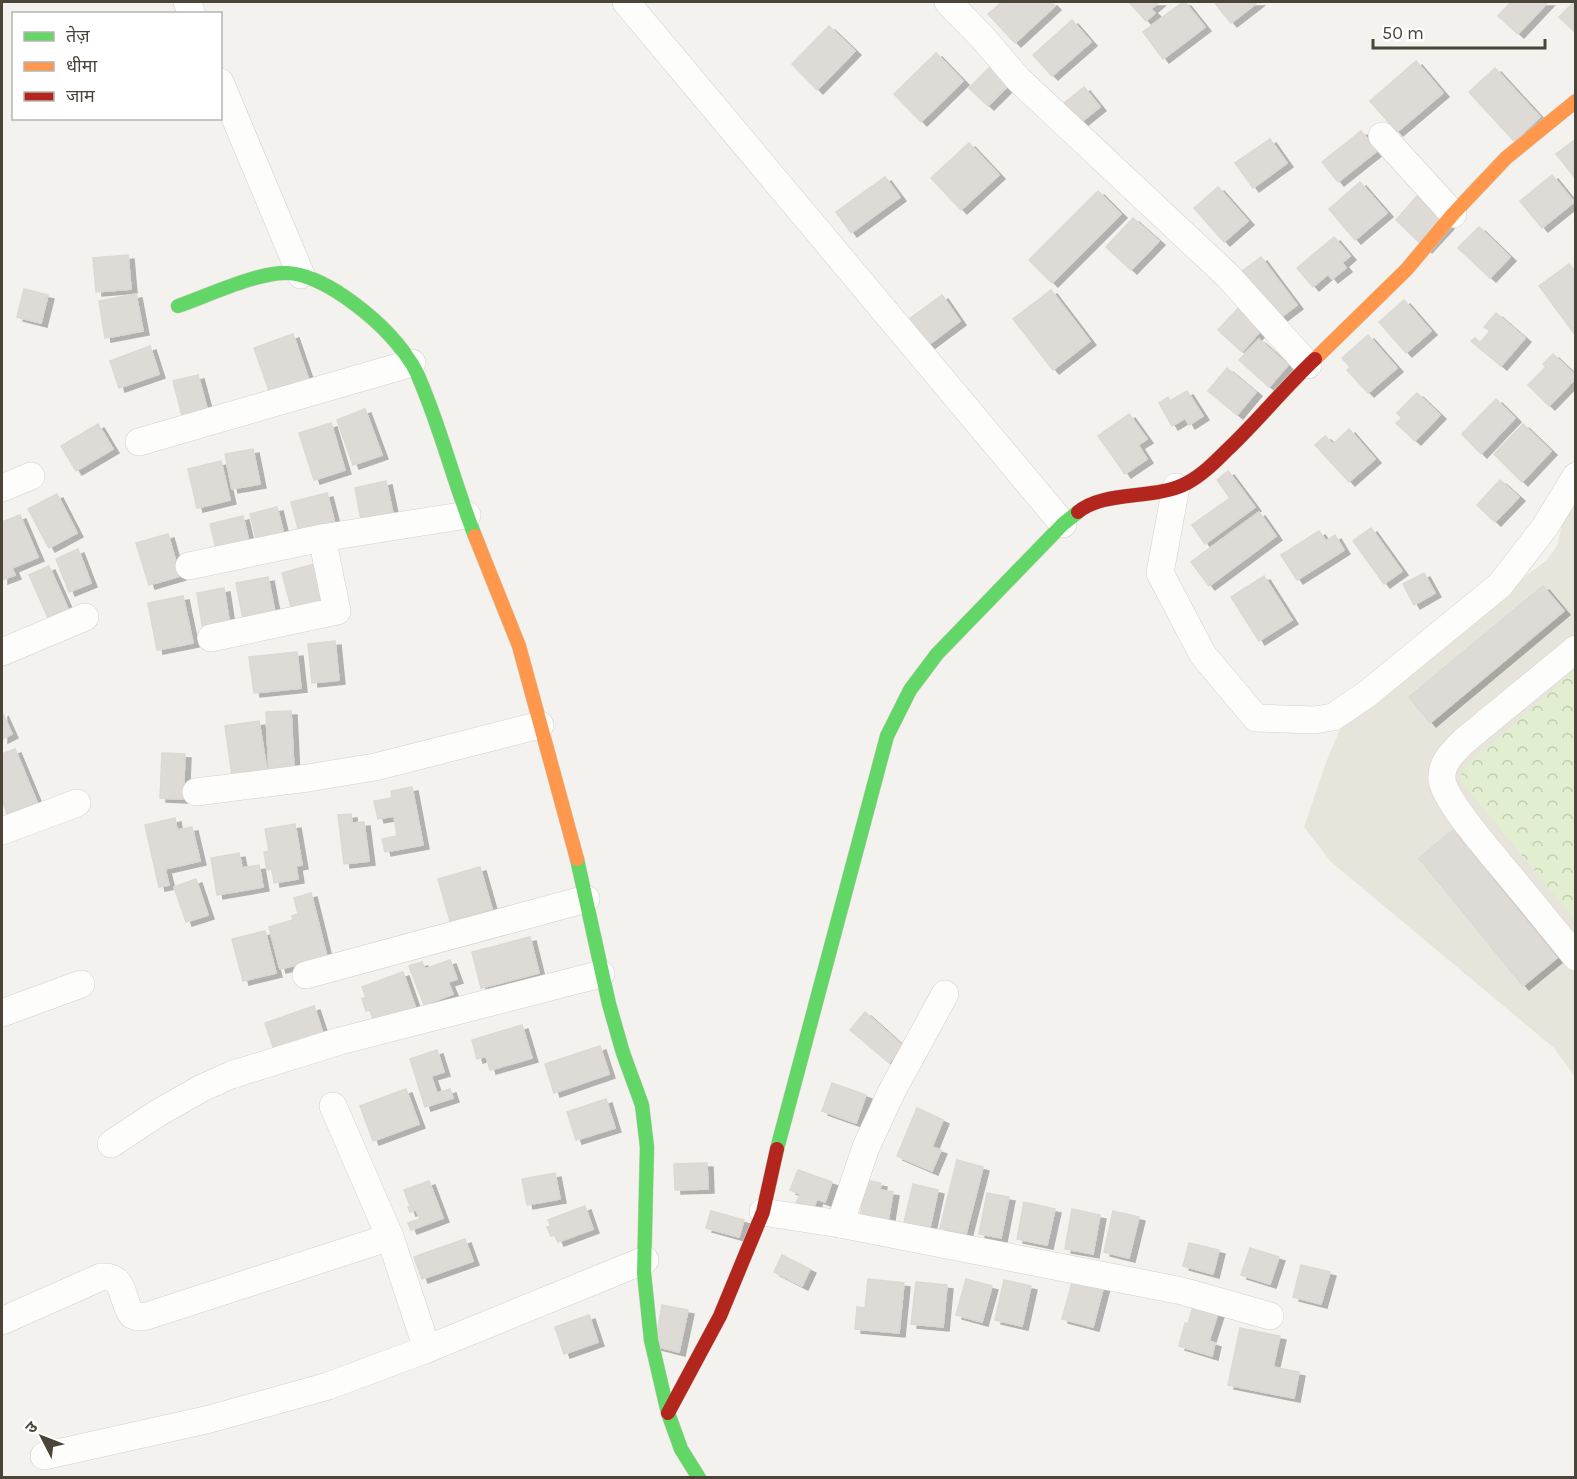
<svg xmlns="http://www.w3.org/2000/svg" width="1577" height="1479" viewBox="0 0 1577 1479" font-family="Karla,'Noto Sans Devanagari',sans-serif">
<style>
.residential{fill:#e7e4dc}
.park{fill:url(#park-crowns)}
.building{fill:#dedbd6;stroke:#dcd9d4;stroke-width:1.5;filter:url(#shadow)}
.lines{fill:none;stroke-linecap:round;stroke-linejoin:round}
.street-casing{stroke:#d2d0cb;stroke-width:28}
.fast-casing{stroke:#d3cfc5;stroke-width:15}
.slow-casing{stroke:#d3cfc5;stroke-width:15}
.jam-casing{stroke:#d3cfc5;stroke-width:15}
.street{stroke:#fdfdfc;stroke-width:27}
.fast{stroke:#63d668;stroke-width:14}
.slow{stroke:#ff974d;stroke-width:14}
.jam{stroke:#b3261e;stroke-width:14}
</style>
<defs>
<pattern id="park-crowns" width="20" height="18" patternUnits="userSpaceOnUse" patternTransform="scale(1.5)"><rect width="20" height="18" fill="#e1eecf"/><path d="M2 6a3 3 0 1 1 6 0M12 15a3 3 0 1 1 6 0" fill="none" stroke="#c3cdb2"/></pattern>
<filter id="shadow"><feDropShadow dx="6" dy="4" stdDeviation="0" flood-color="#0004"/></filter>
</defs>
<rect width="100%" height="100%" fill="#f4f2ee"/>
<path class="residential" d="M1575,500v577l-21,-29 -223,-186 -27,-35 21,-62 18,-43 106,-87 98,-75 11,-16 6,-30z"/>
<path class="park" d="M1575,670v250l-114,-139v-7l6,-9z"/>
<g class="building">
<path d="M1002,2h49l4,4 -40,37 -27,-29z"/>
<path d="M1129,2h30l-8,7 4,4 -9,8z"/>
<path d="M1183,2h2l20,25 -42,32 -20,-27z"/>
<path d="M1214,2h44l-27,21z"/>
<path d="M1511,2h37l-30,32 -20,-18z"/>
<path d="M1574,2h2v31l-17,-16z"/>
<path d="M1072,20l19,22 -39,34 -19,-21z"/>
<path d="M829,26l26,25 -38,39 -25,-26z"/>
<path d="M936,53l27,28 -42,41 -27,-28z"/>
<path d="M1416,61l27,32 -46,39 -27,-31z"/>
<path d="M990,67l19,18 -21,21 -19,-18z"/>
<path d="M1495,68l45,49 -26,24 -45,-49z"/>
<path d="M1084,87l16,20 -20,16 -16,-20z"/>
<path d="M1361,131l16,20 -39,31 -16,-20z"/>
<path d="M1270,139l17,24 -34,25 -18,-25z"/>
<path d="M1576,139v40l-20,-25z"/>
<path d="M969,143l30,32 -38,35 -30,-32z"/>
<path d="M1552,175l22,27 -32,26 -22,-27z"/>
<path d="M885,177l15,20 -49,36 -15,-21z"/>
<path d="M1360,182l27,31 -32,27 -26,-31z"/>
<path d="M1218,187l30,34 -24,21 -30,-34z"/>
<path d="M1098,191l23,23 -69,69 -23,-23z"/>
<path d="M1417,196l31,29 -22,24 -30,-29z"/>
<path d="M1133,218l26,23 -28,29 -25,-23z"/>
<path d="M1479,227l31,30 -20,21 -32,-30z"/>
<path d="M1334,237l16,19 -8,7 4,5 -14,11 -4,-5 -15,13 -16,-19z"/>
<path d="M128,255l3,34 -35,3 -3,-34z"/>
<path d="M1261,257l36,48 -25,19 -36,-48z"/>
<path d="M1569,264l7,8v64l-37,-50z"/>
<path d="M24,289l24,6 -7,28 -24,-6z"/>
<path d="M1051,290l39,51 -37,29 -40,-51z"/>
<path d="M136,294l7,37 -38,7 -6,-37z"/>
<path d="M942,295l18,26 -44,33 -19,-26z"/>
<path d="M1404,300l27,31 -25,22 -27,-31z"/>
<path d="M1239,307l23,22 -20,23 -24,-22z"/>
<path d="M1496,313l29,25 -24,28 -30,-25 4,-3 5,5 10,-12 -6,-4z"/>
<path d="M293,334l18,52 -39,13 -18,-51z"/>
<path d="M1368,335l29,33 -29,25 -21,-23 3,-3 -8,-9z"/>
<path d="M1259,339l29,26 -19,22 -30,-27z"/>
<path d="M150,346l9,28 -40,14 -9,-27z"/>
<path d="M1553,354l23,22v2l-27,28 -21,-21 18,-18 -3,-3z"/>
<path d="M1227,368l29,24 -19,23 -29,-24z"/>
<path d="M198,375l10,37 -25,7 -10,-38z"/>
<path d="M1187,391l16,25 -14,9 -4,-7 -13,8 -13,-23 9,-6 2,4z"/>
<path d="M1417,393l23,22 -25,26 -19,-18 6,-5 -5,-5z"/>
<path d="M1496,399l19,19 -34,36 -19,-20z"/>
<path d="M365,409l17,46 -29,10 -16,-45z"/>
<path d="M1129,414l18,25 -9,6 9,14 -22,15 -27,-38z"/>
<path d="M331,423l14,47 -31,10 -15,-47z"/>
<path d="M98,424l15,25 -37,22 -15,-25z"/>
<path d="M1523,424l28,27 -29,31 -28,-28z"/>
<path d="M1349,429l26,30 -26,23 -34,-37 10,-9 8,8z"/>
<path d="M253,449l7,35 -28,5 -7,-35z"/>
<path d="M221,461l9,39 -33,8 -9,-39z"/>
<path d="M1228,471l27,36 -50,37 -13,-19 38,-27 -13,-18z"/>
<path d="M1500,480l19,17 -24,25 -18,-17z"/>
<path d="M386,481l9,42 -32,7 -8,-42z"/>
<path d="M327,493l10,39 -36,8 -10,-38z"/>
<path d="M57,494l20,39 -28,15 -21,-39z"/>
<path d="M277,507l8,32 -27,7 -8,-32z"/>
<path d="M1259,512l17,24 -67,50 -18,-24z"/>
<path d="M20,515l18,42 -26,11 3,7 -13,5v-58z"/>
<path d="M243,516l8,35 -32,9 -9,-36z"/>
<path d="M1371,528l31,43 -18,13 -31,-43z"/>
<path d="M1319,531l7,10 9,-6 9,15 -47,30 -16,-25z"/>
<path d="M168,534l12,42 -31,9 -13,-42z"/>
<path d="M78,549l13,34 -22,9 -13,-33z"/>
<path d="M318,563l11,41 -36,10 -11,-41z"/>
<path d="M49,566l20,45 -20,9 -20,-45z"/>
<path d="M1424,573l11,20 -21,12 -11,-21z"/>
<path d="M1264,576l28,44 -33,21 -28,-44z"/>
<path d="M268,577l8,41 -32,6 -8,-41z"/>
<path d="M1543,586l21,25 -134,112 -21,-26z"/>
<path d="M224,588l7,45 -27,4 -7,-44z"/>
<path d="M183,596l10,47 -36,7 -9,-47z"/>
<path d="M335,641l4,39 -27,3 -4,-39z"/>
<path d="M297,652l4,36 -47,5 -5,-36z"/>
<path d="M291,711l3,60 -25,1 -3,-60z"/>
<path d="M2,712l10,22 -10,5z"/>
<path d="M259,721l8,50 -35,5 -7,-50z"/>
<path d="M15,749l22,53 -30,12 -5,-15v-45z"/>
<path d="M162,753l23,1 -2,45 -23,-1z"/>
<path d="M412,787l11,58 -38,7 -3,-13 15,-3 -3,-20 -16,3 -4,-18 18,-3 -1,-7z"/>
<path d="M351,814l1,9 12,-1 5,39 -25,3 -6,-49z"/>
<path d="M175,818l2,12 15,-3 8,34 -35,8 4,16 -10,2 -14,-62z"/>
<path d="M295,824l7,41 -6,1 2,13 -24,4 -2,-14 -5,1 -3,-18 5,-1 -4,-22z"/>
<path d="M1453,830l104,128 -34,28 -104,-128z"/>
<path d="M239,853l3,15 17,-3 4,22 -46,8 -6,-37z"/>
<path d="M480,867l12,42 -42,12 -12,-42z"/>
<path d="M196,879l12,36 -22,7 -12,-35z"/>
<path d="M311,893l16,64 -47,12 -11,-42 24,-7 -1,-4 6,-2 -4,-16z"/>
<path d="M265,931l11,42 -33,8 -11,-42z"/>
<path d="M530,937l9,36 -58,15 -9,-36z"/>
<path d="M450,960l7,19 -9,3 5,12 -29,11 -15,-39 13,-4 3,7z"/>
<path d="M403,972l13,37 -42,14 -4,-13 -4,1 -4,-12 4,-2 -4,-10z"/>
<path d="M314,1006l10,30 -49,17 -10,-30z"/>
<path d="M865,1012l38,34 -14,17 -39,-33z"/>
<path d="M522,1025l10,33 -42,12 -4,-14 -9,3 -5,-19z"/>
<path d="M600,1046l9,28 -55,19 -9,-29z"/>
<path d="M437,1050l7,22 -13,4 6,17 13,-4 3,9 -28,9 -15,-48z"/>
<path d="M832,1083l34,12 -10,28 -34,-12z"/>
<path d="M406,1089l13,35 -46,17 -13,-35z"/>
<path d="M606,1099l9,29 -39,12 -9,-28z"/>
<path d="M917,1108l26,12 -11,27 9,3 -9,21 -35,-15z"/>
<path d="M957,1160l26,7 -17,67 -26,-6z"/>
<path d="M707,1163l1,26 -33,1 -1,-26z"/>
<path d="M798,1170l34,12 -7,20 -8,-3 -4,10 -17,-6 4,-9 -10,-4z"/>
<path d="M555,1173l5,26 -33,6 -5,-26z"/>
<path d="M866,1180l15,3 -1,7 13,2 -6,36 -28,-4z"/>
<path d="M429,1181l14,37 -32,12 -3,-7 12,-4 -4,-9 -6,2 -2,-5 2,-1 -6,-16z"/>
<path d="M913,1184l25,6 -9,42 -26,-5z"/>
<path d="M987,1193l22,4 -8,41 -22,-4z"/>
<path d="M1024,1202l31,7 -8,36 -30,-6z"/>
<path d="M585,1206l8,23 -35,13 -3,-7 -4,1 -4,-9 4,-1 -3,-6z"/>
<path d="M1072,1209l28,6 -7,39 -28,-5z"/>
<path d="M711,1211l33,9 -5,17 -33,-9z"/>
<path d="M1113,1211l26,6 -10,41 -25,-6z"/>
<path d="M465,1239l8,22 -51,18 -8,-22z"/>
<path d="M1189,1243l30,7 -6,24 -30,-8z"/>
<path d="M1250,1248l29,9 -9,27 -29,-9z"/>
<path d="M782,1255l28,14 -8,17 -28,-14z"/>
<path d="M1301,1265l29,7 -9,32 -28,-7z"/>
<path d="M1075,1272l30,9 -12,46 -31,-8z"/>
<path d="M868,1279l36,4 -5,50 -44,-4 2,-22 8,1z"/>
<path d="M966,1279l26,7 -10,36 -26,-7z"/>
<path d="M1004,1280l27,6 -9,40 -27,-6z"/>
<path d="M916,1282l31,3 -4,42 -32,-3z"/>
<path d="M662,1305l26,5 -9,42 -24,-6z"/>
<path d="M1193,1306l25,7 -9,28 6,2 -3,13 -33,-10 6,-23 3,1z"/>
<path d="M589,1315l9,27 -34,12 -9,-27z"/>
<path d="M1240,1328l40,8 -7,31 26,5 -5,26 -66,-13z"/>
</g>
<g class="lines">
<g class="street-casing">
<g id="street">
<path d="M187,2l5,12"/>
<path d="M626,2l437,522"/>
<path d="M948,2l35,36 35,41 210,197 80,89"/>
<path d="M220,82l81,193"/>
<path d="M1382,136l71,78"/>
<path d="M139,442l273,-79"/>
<path d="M1176,487l-16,86 43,82 53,63 58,2 19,-3 34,-23 133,-109 45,-58 31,-51"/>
<path d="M2,488l29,-12"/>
<path d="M189,566l133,-28 145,-23"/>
<path d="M211,638l126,-27 -15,-73"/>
<path d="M1576,649l-112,92c-10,10 -24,22 -22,39 3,20 43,66 57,83 26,31 51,62 77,94"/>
<path d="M2,652l83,-35"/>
<path d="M196,792l112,-14 67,-11 165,-42"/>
<path d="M2,831l75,-28"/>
<path d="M306,975l280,-76"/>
<path d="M2,1013l79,-29"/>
<path d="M333,1106l57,131 37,112"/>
<path d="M111,1144l47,-31 44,-25 29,-13 109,-34 261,-67"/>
<path d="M763,1212l77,12 342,67 88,25"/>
<path d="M840,1224l26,-77 26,-56 53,-97"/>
<path d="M2,1321l99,-44c26,-2 19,22 31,38l5,2 10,-1 243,-79"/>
<path d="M44,1456l166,-37 118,-33 99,-37 218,-89"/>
</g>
</g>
<g class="fast-casing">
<g id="fast">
<path d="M178,306c29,-10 79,-34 109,-33 21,1 42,13 58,24 26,18 48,38 65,64 8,11 12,25 17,37 18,46 30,93 48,138"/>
<path d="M577,859l32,145 14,49 19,52 5,42 -3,126 7,67 17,73 13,36 18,29"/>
<path d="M777,1149l110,-413 23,-46 27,-36 126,-130 15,-12"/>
</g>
</g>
<g class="slow-casing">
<g id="slow">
<path d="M1315,359l92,-90 46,-55 53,-56 70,-57"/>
<path d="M475,536l44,110 58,213"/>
</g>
</g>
<g class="jam-casing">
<g id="jam">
<path d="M1078,512c26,-22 78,-12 109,-29 15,-8 27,-20 39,-32 31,-29 58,-63 89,-92"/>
<path d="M668,1413l52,-97 43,-104 14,-63"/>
</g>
</g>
<use href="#street" class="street"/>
<use href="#fast" class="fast"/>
<use href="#slow" class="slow"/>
<use href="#jam" class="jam"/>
</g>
<rect width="1577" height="1479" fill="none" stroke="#4b4439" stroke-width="6"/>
<rect x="12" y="12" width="210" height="108" fill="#ffffff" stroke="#b7b4b0" stroke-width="1.5"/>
<rect x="24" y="32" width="30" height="9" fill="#63d668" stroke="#b7b4b0" stroke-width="1.5"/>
<text x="66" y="42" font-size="18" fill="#4b4439">तेज़</text>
<rect x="24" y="62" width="30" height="9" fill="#ff974d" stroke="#b7b4b0" stroke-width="1.5"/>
<text x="66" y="72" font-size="18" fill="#4b4439">धीमा</text>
<rect x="24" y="92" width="30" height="9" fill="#b3261e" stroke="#b7b4b0" stroke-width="1.5"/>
<text x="66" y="102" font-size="18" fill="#4b4439">जाम</text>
<g transform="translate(42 1437) rotate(312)" stroke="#ffffff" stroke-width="4.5" paint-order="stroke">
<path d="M0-4.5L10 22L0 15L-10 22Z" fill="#4b4439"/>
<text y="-9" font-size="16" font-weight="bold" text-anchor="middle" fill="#4b4439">उ</text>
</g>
<path d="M1373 39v9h172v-9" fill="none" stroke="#4b4439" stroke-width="3"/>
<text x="1382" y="39" font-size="18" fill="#4b4439" stroke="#ffffff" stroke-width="4.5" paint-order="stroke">50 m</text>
</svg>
